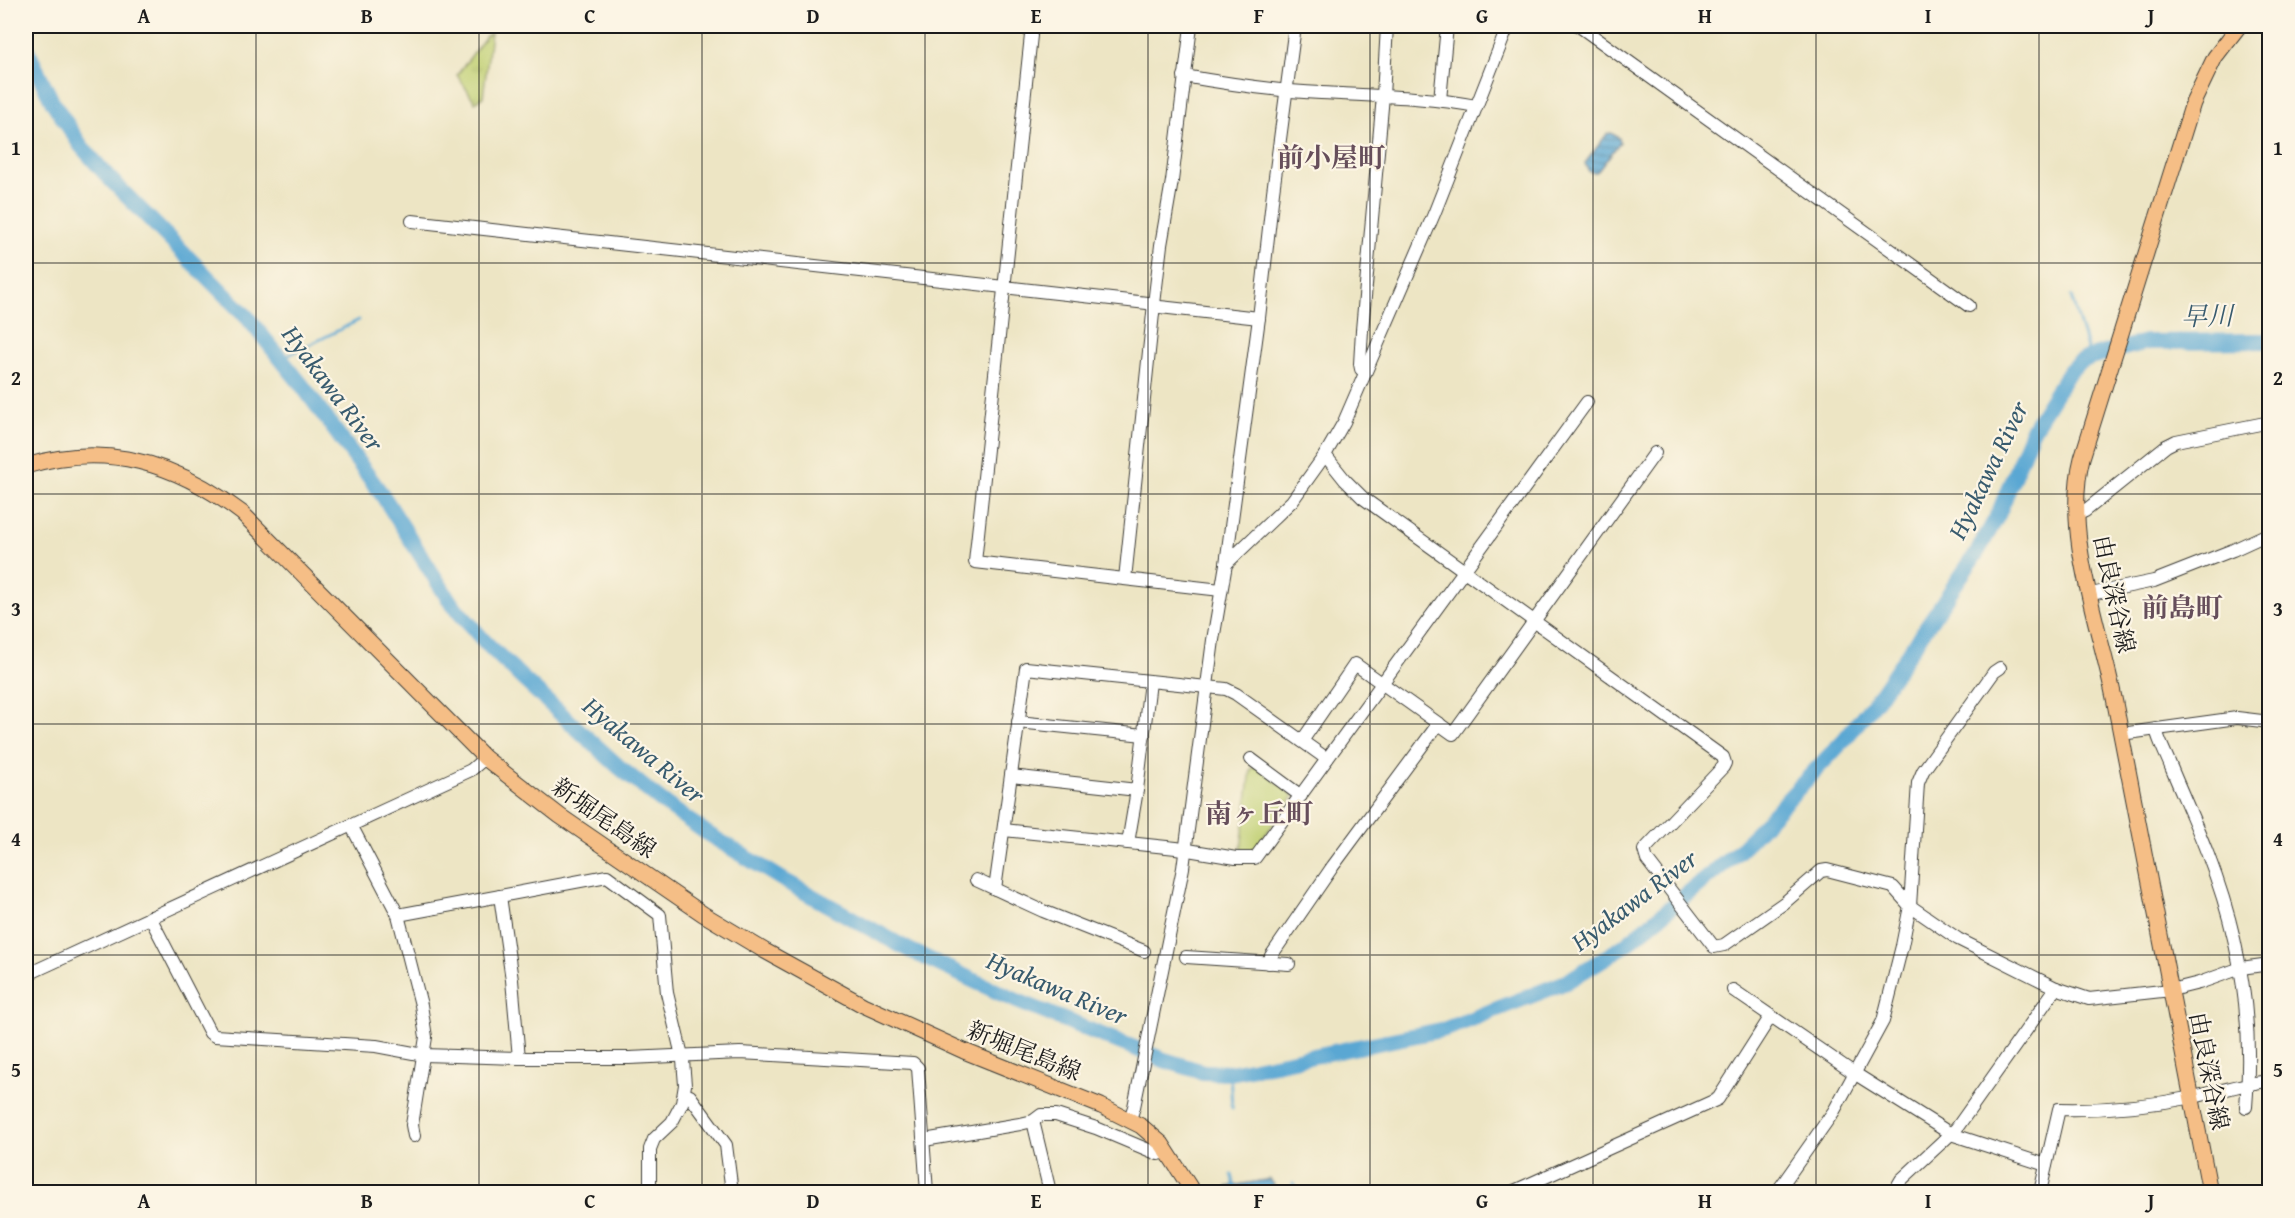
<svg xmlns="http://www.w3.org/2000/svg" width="2295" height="1218" viewBox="0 0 2295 1218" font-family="'Gentium Book Plus','Noto Serif JP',serif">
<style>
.grass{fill:url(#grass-tufts);stroke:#6e7646;stroke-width:1.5}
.park{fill:#bfcf71;stroke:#6e7646;stroke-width:1.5}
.water{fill:url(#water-rules);stroke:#3b6278;stroke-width:1.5}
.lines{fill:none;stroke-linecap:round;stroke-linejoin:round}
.stream{stroke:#5aa7d3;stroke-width:3}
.river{stroke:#5aa7d3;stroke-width:16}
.minor-casing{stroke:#3b3a35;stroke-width:14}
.major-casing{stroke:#3b3a35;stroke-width:17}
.minor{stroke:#fff;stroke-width:12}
.major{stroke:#f5be86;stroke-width:15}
.grid{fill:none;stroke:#1c1c1c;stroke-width:1.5;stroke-opacity:0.55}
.labels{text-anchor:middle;stroke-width:4.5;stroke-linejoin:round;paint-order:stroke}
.street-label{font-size:24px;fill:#1c1c1c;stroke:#fcf5e5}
.water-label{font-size:26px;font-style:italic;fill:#385b6e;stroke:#fcf5e5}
.quarter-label{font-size:27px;font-weight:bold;fill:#664e5b;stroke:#fcf5e5}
.neatline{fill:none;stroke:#1c1c1c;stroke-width:2}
.grid-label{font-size:20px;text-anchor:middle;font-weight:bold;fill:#1c1c1c}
</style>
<defs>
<pattern id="grass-tufts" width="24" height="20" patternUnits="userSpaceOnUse" patternTransform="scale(1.5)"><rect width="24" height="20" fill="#bfcf71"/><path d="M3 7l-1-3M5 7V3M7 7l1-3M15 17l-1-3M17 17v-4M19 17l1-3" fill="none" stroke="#a4b161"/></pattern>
<pattern id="water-rules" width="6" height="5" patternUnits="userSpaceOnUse" patternTransform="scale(1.5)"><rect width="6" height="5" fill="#5aa7d3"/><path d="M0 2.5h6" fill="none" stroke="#4a87aa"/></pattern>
</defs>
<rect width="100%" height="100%" fill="#fcf5e5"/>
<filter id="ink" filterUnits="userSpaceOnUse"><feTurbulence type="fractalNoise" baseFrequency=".0167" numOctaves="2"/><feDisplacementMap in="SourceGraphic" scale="12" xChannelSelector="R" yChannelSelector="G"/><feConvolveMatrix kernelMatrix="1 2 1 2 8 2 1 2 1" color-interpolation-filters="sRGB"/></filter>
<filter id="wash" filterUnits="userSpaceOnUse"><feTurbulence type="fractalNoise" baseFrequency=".008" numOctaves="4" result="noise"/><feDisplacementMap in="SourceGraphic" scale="24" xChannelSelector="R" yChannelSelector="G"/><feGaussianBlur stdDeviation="1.35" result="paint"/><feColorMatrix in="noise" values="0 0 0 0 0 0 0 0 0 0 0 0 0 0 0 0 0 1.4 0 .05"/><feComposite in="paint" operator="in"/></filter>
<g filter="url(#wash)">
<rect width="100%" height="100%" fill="#ede5c4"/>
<path class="grass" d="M491,33l-8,64 -8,5 -18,-27 29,-39z"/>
<path class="park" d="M1257,766l37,30 -42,57 -9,-1 -2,-3 10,-80z"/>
<g class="water">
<path d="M1611,133l8,5 1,4 -22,29 -4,2 -6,-2 -3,-8 22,-29z"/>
<path d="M1270,1179l4,6 -17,7 -28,-1 -2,-4z"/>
</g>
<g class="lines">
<g class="stream">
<path d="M2071,296l19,61"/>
<path d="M281,359l78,-39"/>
<path d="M1230,1073l2,35"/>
<path d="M1232,1175l3,13 5,4"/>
<path d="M1293,1183l5,9"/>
</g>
<path class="river" d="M26,48l26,53 29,45 30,34 136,137 54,67 82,112 68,107 34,39 37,36 97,89 42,34 47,33 77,47 124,69 108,51 147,59 39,12 27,1 216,-44 120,-47 58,-36 114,-94 106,-112 33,-41 99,-145 22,-39 34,-84 36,-58 10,-10 12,-6 56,-15 124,-1"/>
</g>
</g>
<g filter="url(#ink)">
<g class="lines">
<g class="minor-casing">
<g id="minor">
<path d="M1032,26l-57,536 246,28"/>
<path d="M1579,26l390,280"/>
<path d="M1184,76c45,8 92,15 137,17 52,3 104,3 155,13"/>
<path d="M1440,100l7,-74"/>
<path d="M412,221l735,82 13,4 99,11"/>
<path d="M1365,373l-4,-4 -1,-5 2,-34 21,-234 4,-70"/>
<path d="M1325,455l20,25 18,18 360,259 2,6 -2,4 -79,83 3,10 67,87 10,-2 60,-42 37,-32 6,-1 66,17 17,19 48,33 98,49 33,11 82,-9 28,-7 42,-15 29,-4"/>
<path d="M2076,515l9,-4 81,-65 10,-5 94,-19"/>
<path d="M1226,564l66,-63 33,-46 19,-33 90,-208 74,-188"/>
<path d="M1125,579l29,-275 7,-59 11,-64 19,-155"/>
<path d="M2091,594l63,-13 79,-31 37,-17"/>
<path d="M1018,722l126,13"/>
<path d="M2156,729c3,13 10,25 15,38 12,29 26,59 37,88 31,80 46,166 38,252"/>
<path d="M2121,734l116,-16 33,4"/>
<path d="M1302,741l53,-77 98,70 202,-281"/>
<path d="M1251,759l50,37"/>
<path d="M1011,776l126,14"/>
<path d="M351,825l47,90 23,90 5,32 -14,88 2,11"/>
<path d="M1004,830l172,18 60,10h19l332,-456"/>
<path d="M1128,843l9,-53 13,-108"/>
<path d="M976,880l67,31 101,40"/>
<path d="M995,889l31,-221 200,21 10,5 91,65"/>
<path d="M500,896l12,84 7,78"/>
<path d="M398,915l209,-39 53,39 7,78 16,67 2,25 -3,18 -10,19 -18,17 -4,10v43"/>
<path d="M150,917l60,116 5,3 161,10 48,9 95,3h110l111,-5 173,10 5,5 9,124"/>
<path d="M1186,957l103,7"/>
<path d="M1269,963l2,-7 62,-90 106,-143"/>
<path d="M26,975l445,-205 14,-12"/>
<path d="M1733,990l121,83 97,61 95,31"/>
<path d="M685,1094l5,2 36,49 6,47"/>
<path d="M1130,1119l4,-12 49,-239 30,-228 13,-76 33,-246 14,-126 22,-166"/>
<path d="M1033,1121l17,71"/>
<path d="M924,1140l96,-16 13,-3 8,-6h15l40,13 62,26 10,-2"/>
<path d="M1512,1192l206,-93 53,-83"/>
<path d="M1777,1192l57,-81 49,-90 19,-75 8,-40 8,-123 5,-12 71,-99 6,-4"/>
<path d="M1894,1192l7,-12 55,-51 100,-141"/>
<path d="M2040,1192l19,-83c44,1 90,-3 134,-12 25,-5 50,-14 77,-16"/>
</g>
</g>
<g class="major-casing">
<g id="major">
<path d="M26,466c80,-25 151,-3 216,47l243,245 75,58 143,98 62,37 98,54 101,46 137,55 40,20 21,18 31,48"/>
<path d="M2210,1192c-33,-164 -64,-329 -96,-494 -15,-75 -51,-165 -32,-240l111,-355 22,-46 24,-31"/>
</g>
</g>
<use href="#minor" class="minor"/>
<use href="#major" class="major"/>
</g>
</g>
<path class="grid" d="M256,26v1166M479,26v1166M702,26v1166M925,26v1166M1148,26v1166M1370,26v1166M1593,26v1166M1816,26v1166M2039,26v1166M26,263h2244M26,494h2244M26,724h2244M26,955h2244"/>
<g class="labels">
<g class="street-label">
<text transform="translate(2114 594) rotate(78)" y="8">由良深谷線</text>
<text transform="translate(604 818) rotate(35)" y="8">新堀尾島線</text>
<text transform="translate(1024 1051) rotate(22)" y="8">新堀尾島線</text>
<text transform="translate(2209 1071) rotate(79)" y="8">由良深谷線</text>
</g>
<g class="water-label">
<text transform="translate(2207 316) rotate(-1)" y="9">早川</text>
<text transform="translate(333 388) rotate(53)" y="9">Hyakawa River</text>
<text transform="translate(1988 470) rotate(-64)" y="9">Hyakawa River</text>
<text transform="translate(644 750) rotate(40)" y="9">Hyakawa River</text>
<text transform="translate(1634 900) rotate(-37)" y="9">Hyakawa River</text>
<text transform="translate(1057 988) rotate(23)" y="9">Hyakawa River</text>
</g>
<g class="quarter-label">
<text x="1331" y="167">前小屋町</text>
<text x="2182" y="617">前島町</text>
<text x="1259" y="823">南ヶ丘町</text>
</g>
</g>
<rect width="2295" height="1218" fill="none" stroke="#fcf5e5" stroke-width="66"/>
<rect x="33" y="33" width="2229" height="1152" class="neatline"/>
<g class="grid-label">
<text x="144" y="23">A</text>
<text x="367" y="23">B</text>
<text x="590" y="23">C</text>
<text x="813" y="23">D</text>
<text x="1036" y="23">E</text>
<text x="1259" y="23">F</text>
<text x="1482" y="23">G</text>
<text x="1705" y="23">H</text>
<text x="1928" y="23">I</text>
<text x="2151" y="23">J</text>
<text x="16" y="155">1</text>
<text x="2278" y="155">1</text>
<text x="16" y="385">2</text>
<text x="2278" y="385">2</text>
<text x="16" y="616">3</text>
<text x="2278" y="616">3</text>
<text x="16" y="846">4</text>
<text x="2278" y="846">4</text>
<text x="16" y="1077">5</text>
<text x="2278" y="1077">5</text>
<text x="144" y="1208">A</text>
<text x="367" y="1208">B</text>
<text x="590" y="1208">C</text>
<text x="813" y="1208">D</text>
<text x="1036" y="1208">E</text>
<text x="1259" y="1208">F</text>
<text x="1482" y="1208">G</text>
<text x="1705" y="1208">H</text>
<text x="1928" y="1208">I</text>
<text x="2151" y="1208">J</text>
</g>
</svg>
